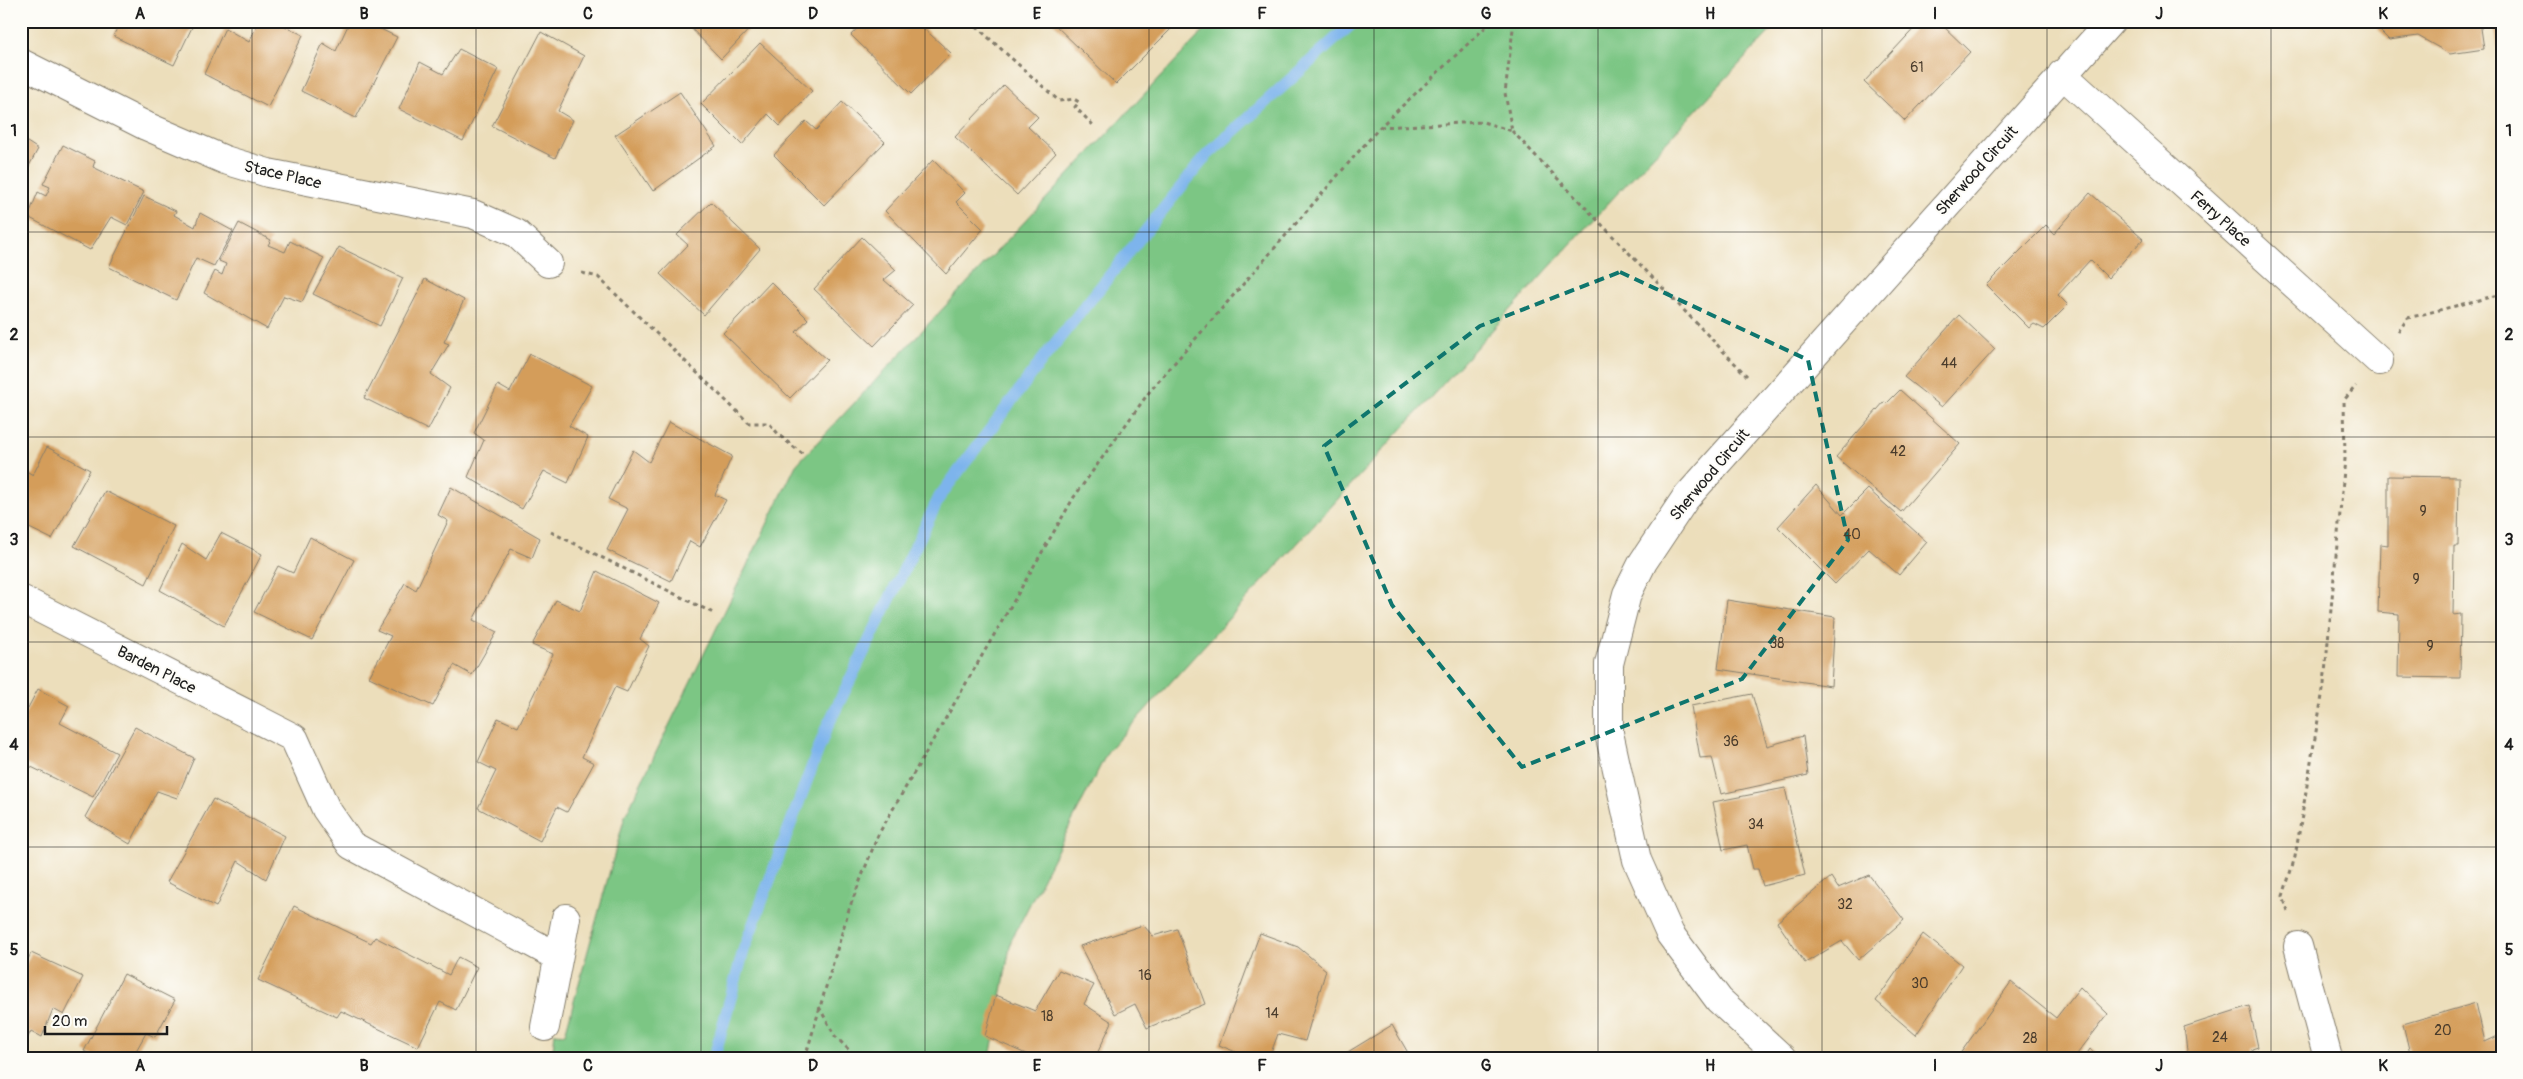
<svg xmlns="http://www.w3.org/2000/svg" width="2523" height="1079" viewBox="0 0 2523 1079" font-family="Pangolin,sans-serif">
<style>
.green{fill:#7cc684;stroke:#4c7150}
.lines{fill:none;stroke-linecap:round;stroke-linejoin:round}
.stream{stroke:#7db4ec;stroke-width:12}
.building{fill:#d49d5a}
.minor-casing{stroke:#847d6c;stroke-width:30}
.path{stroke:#847d6c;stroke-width:3;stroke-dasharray:4 4;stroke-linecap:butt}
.minor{stroke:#fff;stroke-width:28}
.marked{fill:none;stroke:#0f766e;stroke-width:4;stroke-dasharray:10 6;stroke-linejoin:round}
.grid{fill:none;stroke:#1c1c1c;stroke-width:1;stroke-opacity:0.55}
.labels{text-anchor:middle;stroke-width:4;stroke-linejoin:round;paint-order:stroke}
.number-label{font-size:14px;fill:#4a3c2c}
.street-label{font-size:16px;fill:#1c1c1c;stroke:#fdfcf7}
.neatline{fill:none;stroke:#1c1c1c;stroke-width:2}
.grid-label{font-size:16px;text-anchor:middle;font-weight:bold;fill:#1c1c1c}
</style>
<rect width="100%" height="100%" fill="#fdfcf7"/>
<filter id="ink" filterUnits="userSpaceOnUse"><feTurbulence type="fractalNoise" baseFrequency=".02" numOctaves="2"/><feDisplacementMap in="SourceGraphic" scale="10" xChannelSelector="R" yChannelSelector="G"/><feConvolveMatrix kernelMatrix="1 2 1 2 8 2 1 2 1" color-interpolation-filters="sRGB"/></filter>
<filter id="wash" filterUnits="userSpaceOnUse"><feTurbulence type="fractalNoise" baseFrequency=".0096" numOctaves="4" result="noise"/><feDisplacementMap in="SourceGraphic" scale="20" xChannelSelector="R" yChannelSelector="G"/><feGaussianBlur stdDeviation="1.12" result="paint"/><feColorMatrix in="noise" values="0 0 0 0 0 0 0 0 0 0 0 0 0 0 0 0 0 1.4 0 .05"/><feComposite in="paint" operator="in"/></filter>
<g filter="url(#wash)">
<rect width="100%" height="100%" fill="#ecdebb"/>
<path class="green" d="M1213,21h567l-180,191 -492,539 -97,190 -21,117h-438l3,-25 10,1 60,-218 171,-351z"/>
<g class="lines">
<path class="stream" d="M714,1058l30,-109 82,-220 114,-233 109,-145 157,-195 149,-135"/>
</g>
<g id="blocks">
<g class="building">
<path d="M121,21h74l-21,44 -61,-29z"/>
<path d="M259,21h16l28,14 -35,72 -64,-33 21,-46 24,14z"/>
<path d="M350,21h14l33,16 -41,81 -55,-27 22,-48 13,8z"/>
<path d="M684,21h73l-36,38z"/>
<path d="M864,21h61l-4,5 30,27 -40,41 -60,-59z"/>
<path d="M1051,21h117l5,6 -57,57z"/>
<path d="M1921,21h17l32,31 -65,69 -41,-39z"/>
<path d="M2376,21h104l4,28 -34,5 -32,-18 -29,4 -12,-12z"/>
<path d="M2493,21h9v43h-1z"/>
<path d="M541,32l43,24 -26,55 15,9 -18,38 -63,-32z"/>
<path d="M760,43l52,48 -32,35 -12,-12 -26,31 -41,-41z"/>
<path d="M459,49l39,20 -35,72 -64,-32 21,-47 23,12z"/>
<path d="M1004,85l34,32 -10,10 28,26 -39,42 -62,-58z"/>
<path d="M680,92l36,54 -63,45 -38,-56z"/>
<path d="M842,102l43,40 -61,63 -50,-50 32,-34 10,9z"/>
<path d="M21,138l17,11 -17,32z"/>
<path d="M63,145l32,16 -2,6 51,25 -17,33 -16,-8 -21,33 -62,-33 10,-25 8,4 4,-9 -7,-3z"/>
<path d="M933,160l32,33 -9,9 27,27 -37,45 -61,-63z"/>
<path d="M2090,193l53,46 -35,39 -18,-18 -32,35 10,10 -24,24 -10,-5 -5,4 -43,-43 60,-60 8,9z"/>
<path d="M144,196l32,15 -2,4 21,12 5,-14 33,18 -19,35 -18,-8 -20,42 -67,-33z"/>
<path d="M711,202l49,47 -56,66 -44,-41 28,-29 -11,-10z"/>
<path d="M239,223l32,17 -3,5 17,7 5,-11 34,17 -22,44 -18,-6 -17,33 -63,-36 11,-22 7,4 4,-11 -7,-3z"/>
<path d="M862,237l34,33 -12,10 29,25 -39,41 -60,-57z"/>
<path d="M339,247l64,31 -23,48 -67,-32z"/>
<path d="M425,279l39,21 -20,42 5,2 -18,30 19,14 -22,42 -64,-32z"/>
<path d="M771,282l37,37 -12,13 31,28 -37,38 -67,-65z"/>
<path d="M1959,315l36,34 -53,58 -38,-30z"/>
<path d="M530,354l62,32 -23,40 19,11 -20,46 -24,-12 -22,38 -54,-32 16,-37 -10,-7 24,-48 12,7z"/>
<path d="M1900,390l60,54 -59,68 -65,-55 48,-55 3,1z"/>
<path d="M669,422l63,34 -17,39 11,5 -26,47 -10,-6 -19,40 -64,-31 21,-41 -20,-10 25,-49 16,12z"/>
<path d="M47,447l43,23 -38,69 -31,-15v-56l12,7z"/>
<path d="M2388,476l71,1 -1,69h-4l-1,69 8,-1 -1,64 -62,-1 1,-63 -21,-2 2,-68 8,1z"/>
<path d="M1816,485l26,30 26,-26 59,53 -28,33 -30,-26 -34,35 -57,-57z"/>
<path d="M451,487l89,51 -8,20 -21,-9 -38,71 24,12 -25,43 -18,-10 -21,41 -64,-29 22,-41 -14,-6 28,-47 11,7 32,-69 -10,-6z"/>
<path d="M105,491l69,35 -28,58 -72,-38z"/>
<path d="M221,533l41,21 -38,72 -64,-36 22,-46 24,16z"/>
<path d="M310,537l44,23 -42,80 -58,-28 24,-46 15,7z"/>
<path d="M597,571l62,32 -19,36 9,7 -22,46 -12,-5 -33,70 12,6 -27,49 -10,-5 -17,34 -62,-33 18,-37 -18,-9 20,-44 20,9 35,-73 -21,-9 24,-45 24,11z"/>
<path d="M1727,600l108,17 -4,69 -113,-17z"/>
<path d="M38,689l31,17 -9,17 57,30 -24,44 -72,-35v-41z"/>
<path d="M1752,694l15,52 36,-10 5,39 -87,19 -9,-37 -12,1 -9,-52z"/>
<path d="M135,727l59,31 -17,40 -20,-7 -27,53 -45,-27z"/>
<path d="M1785,788l20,87 -42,11 -5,-17h-5l-6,-24 -24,5 -10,-48z"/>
<path d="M213,799l72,37 -19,43 -28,-18 -22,46 -49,-25z"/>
<path d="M1869,875l35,45 -46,40 -16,-19 -37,22 -28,-41 54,-45 7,11z"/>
<path d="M294,906l77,37 4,-6 74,38 9,-18 19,10 -21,43 -16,-8 -22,45 -77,-36 -4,6 -79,-37z"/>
<path d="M1143,925l10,11 24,-7 28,75 -58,24 -12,-24 -20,10 -35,-68z"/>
<path d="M1260,933l38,14 28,23 -21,71 -27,-7 -9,24h-19l-31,-13z"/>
<path d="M1923,934l39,31 -46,70 -40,-34z"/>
<path d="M31,953l52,24 -19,38 -11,-6 -11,28 -11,-6 -10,20v-77z"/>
<path d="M1059,970l35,15 -10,19 28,18 -17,36h-60l-50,-22 11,-41 39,16z"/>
<path d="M124,974l51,26 -20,37 -9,-4 -14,25h-35l-13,-7z"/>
<path d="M2011,982l45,36 24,-31 28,27 -34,44h-117z"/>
<path d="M2476,1003l9,39 13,-6 4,22h-91l-8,-34z"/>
<path d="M2249,1006l9,41 -6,2 1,9h-65l-4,-31z"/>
<path d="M1392,1025l19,33h-73z"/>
<path d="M2090,1049l11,9h-17z"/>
</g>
</g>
</g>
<g filter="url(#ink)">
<use href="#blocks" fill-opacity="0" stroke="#847d6c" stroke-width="1"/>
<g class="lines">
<g class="minor-casing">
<g id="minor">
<path d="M21,63l125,63 79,34 43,13 205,41 43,19 32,30"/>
<path d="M2062,74l317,287"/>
<path d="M21,599l273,139 32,71 25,36 207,112"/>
<path d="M2298,946l30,112"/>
<path d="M545,1027l21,-109"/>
<path d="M1782,1058l-63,-58 -49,-66 -33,-74 -28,-127v-69l18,-70 16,-32 42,-63 426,-478"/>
</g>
</g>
<g class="path">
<path d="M970,21l89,80 15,-2 5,3 -4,5 18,18"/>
<path d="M1380,127l103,-5 29,9 -7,-38 9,-72"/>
<path d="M1512,131l235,245"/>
<path d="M582,273l16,4 151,146h20l11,13 25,20"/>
<path d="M2398,332l10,-14 94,-24"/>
<path d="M551,532l162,81"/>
<path d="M2288,912l-5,-16 12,-39 29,-173 21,-225 -1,-59 12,-14"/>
<path d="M819,1007l16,29 22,22"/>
<path d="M805,1058l44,-149 29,-74 196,-338 76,-106 230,-264 112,-106"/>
</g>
<use href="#minor" class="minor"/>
</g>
</g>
<path class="marked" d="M1620,272l188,88 40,180 -106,139 -220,88 -130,-162 -68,-159 156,-120z"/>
<path class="grid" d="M252,21v1037M476,21v1037M701,21v1037M925,21v1037M1149,21v1037M1374,21v1037M1598,21v1037M1822,21v1037M2047,21v1037M2271,21v1037M21,232h2481M21,437h2481M21,642h2481M21,847h2481"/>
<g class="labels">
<g class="number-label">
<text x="1917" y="72">61</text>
<text x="1949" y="368">44</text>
<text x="1898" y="456">42</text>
<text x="2423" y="516">9</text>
<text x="1852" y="539">40</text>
<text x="2416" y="584">9</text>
<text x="1777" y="648">38</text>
<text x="2430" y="651">9</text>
<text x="1731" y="746">36</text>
<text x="1756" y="829">34</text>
<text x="1845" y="909">32</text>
<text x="1145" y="980">16</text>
<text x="1920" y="988">30</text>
<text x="1272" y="1018">14</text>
<text x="1047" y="1021">18</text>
<text x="2443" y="1035">20</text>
<text x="2220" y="1042">24</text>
<text x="2030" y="1043">28</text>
</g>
<g class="street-label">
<text transform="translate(1976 170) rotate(-48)" y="6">Sherwood Circuit</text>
<text transform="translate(283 174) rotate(13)" y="6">Stace Place</text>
<text transform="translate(2221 218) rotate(42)" y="6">Ferry Place</text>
<text transform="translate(1709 474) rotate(-50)" y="6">Sherwood Circuit</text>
<text transform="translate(157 669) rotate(27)" y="6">Barden Place</text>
</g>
</g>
<rect width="2523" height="1079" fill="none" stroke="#fdfcf7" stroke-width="55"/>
<path d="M45 1026v8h122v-8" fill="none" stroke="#1c1c1c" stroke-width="2.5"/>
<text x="52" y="1026" font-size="15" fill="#1c1c1c" stroke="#fdfcf7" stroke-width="4" paint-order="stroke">20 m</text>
<rect x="28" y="28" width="2468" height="1024" class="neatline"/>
<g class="grid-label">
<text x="140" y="19">A</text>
<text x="364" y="19">B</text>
<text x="588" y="19">C</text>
<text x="813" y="19">D</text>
<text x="1037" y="19">E</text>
<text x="1262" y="19">F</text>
<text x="1486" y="19">G</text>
<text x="1710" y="19">H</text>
<text x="1935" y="19">I</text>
<text x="2159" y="19">J</text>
<text x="2383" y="19">K</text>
<text x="14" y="136">1</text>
<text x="2509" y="136">1</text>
<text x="14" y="340">2</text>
<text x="2509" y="340">2</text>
<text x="14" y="545">3</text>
<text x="2509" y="545">3</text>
<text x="14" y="750">4</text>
<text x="2509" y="750">4</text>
<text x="14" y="955">5</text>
<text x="2509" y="955">5</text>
<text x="140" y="1071">A</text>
<text x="364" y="1071">B</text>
<text x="588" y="1071">C</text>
<text x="813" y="1071">D</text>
<text x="1037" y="1071">E</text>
<text x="1262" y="1071">F</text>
<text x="1486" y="1071">G</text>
<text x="1710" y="1071">H</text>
<text x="1935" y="1071">I</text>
<text x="2159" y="1071">J</text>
<text x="2383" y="1071">K</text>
</g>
</svg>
